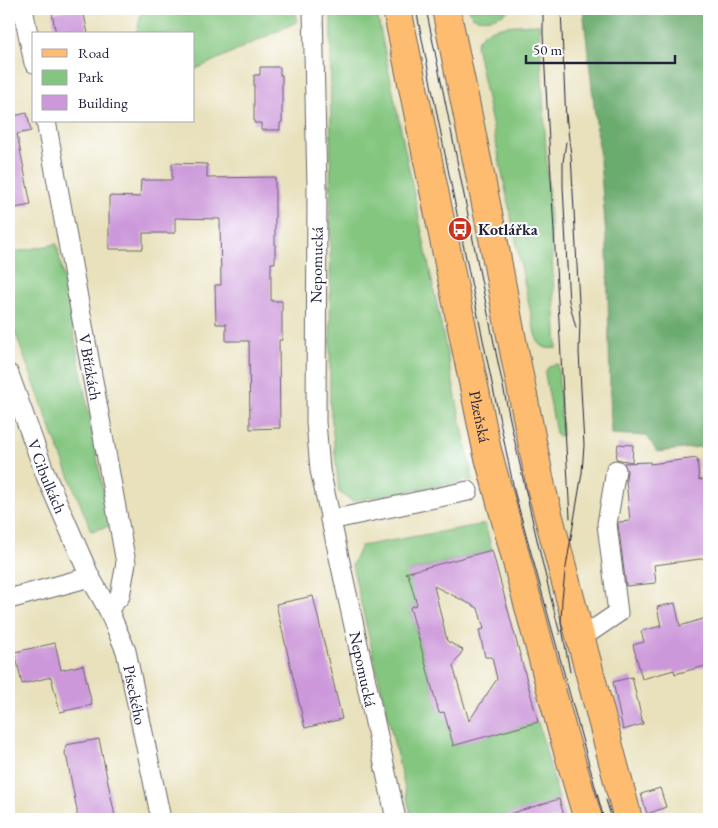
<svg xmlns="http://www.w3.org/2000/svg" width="718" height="828" viewBox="0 0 718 828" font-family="'EB Garamond',serif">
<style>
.green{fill:#84c680;stroke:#53745e}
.forest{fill:#6bab6e;stroke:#466654}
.building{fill:#cc98da;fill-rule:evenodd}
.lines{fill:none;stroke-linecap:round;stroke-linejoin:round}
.minor-casing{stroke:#676568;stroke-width:21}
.primary-casing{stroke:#676568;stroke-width:30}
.minor{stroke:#fff;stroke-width:19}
.primary{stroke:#fdbc6f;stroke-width:28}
.tram{stroke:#22223b;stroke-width:1}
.labels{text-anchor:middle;stroke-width:4;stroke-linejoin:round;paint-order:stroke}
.poi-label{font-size:16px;font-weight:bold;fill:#22223b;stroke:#fff;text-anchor:start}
.street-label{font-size:16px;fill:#22223b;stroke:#fff}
</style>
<rect width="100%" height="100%" fill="#fff"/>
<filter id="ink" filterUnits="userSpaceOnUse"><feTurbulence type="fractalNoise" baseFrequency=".02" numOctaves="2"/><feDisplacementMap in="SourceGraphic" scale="10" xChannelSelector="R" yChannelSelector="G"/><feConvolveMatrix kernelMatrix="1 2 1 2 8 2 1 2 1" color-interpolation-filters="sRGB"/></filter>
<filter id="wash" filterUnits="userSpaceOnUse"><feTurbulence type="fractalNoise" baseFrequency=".0096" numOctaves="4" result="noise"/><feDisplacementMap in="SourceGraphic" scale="20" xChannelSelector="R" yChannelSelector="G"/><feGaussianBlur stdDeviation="1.12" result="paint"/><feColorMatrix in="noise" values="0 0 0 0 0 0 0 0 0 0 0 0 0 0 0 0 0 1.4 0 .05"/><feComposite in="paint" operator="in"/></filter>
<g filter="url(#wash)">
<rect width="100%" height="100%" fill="#e8e1bc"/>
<g class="green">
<path d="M142,9h153l2,13 -103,48v-36h-59l3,-7z"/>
<path d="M331,9h45l97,471 -121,21 -13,-9 -9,-87z"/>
<path d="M469,9h41c-8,8 -27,13 -38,7z"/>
<path d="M539,24l18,324c-13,2 -18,-2 -22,-14l-59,-289c5,-22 45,-20 63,-21z"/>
<path d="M57,244l53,282 -19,5 -36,-91 -46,-124v-63z"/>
<path d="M558,364l4,72h-5l-1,-3 -11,-59c1,-7 6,-9 13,-10z"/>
<path d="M485,524l7,26 -84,22 9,33 -7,2 29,106 6,-1 9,33 84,-23 21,77 -66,20h-81l-60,-254 9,-19z"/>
</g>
<path class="forest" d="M583,9h126v437l-52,6 -10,-16 -36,-2 -4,-186 -8,-99z"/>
<g id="blocks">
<g class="building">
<path d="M71,9h12l5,25h-32l-4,-21z"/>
<path d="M260,67h20v8h2v47l-2,1v7h-19v-7h-7v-48h6z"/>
<path d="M27,113l4,18 -14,3 14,71 -22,4v-76l3,-1 -3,-15z"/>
<path d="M172,163l35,1v14l68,-1v86h-4v38h11v39h-3l1,88 -30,1 -1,-88h-23v-17h-10l-1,-39h6l-1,-66 -45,-1v15h-32v16h-34v-53l31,1 1,-17h31z"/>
<path d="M618,444l15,1 -1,17 -16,-3z"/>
<path d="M697,458l2,22 10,-1v67h-2l1,12 -54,7 2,18 -30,3 -8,-62 1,-2 11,-1 -4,-41 1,-9 -3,-8 26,-1v2z"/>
<path d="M492,550l46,172 -86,24 1,-2 -9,-32 -5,1 -29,-106 7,-2 -9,-31 -3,-1zM434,586l44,22 6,21 -5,1 6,27h7l5,22 -28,42 -16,-55 10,-16 -16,-9z"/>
<path d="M313,596l29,123 -37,9 -29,-124z"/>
<path d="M675,603l5,23 29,-9v48l-34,9 -1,-4 -32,9 -9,-34 11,-3 -3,-11 20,-5 -4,-19z"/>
<path d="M55,643l6,27 22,-5 9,40 -32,7 -9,-35 -29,7 -7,-32z"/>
<path d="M632,677l11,47 -20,6 -10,-48z"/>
<path d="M99,739l16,77 -19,3h-19v-9l-10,-51 -2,-5 1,-9z"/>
<path d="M660,788l6,19 -19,7 -6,-20z"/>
<path d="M559,799l6,20h-58l-1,-4z"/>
</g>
</g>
</g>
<g filter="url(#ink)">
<use href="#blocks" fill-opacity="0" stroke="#676568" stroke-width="1"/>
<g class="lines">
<g class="minor-casing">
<g id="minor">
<path d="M23,9l11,54"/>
<path id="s1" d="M313,9l4,177 -1,236 4,48 76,349"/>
<path id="s2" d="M46,121l80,442 -6,33 -12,13"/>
<path id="s3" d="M9,374l37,102 44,101 18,32 18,42 35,168"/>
<path d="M330,520l138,-29"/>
<path d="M9,599l81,-22"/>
<path d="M581,638l37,-25 -11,-89 9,-54"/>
</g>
</g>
<g class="primary-casing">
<g id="primary">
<path id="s4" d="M397,9l90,441 76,284 25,85"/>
<path d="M446,9l47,229 16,87 32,162 87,332"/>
</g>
</g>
<use href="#minor" class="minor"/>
<use href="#primary" class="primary"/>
<g class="tram">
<path d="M416,9l44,220 55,265 89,325"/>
<path d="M426,9c44,208 81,418 134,625"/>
<path d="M543,9v25l27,484"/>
<path d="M561,9l5,113"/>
<path d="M566,115l5,40 9,166 -1,31 5,93 -2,28 -17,100 -3,26 -1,24 9,49"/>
<path d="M566,142l-3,20v24l5,99 1,16 7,27"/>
<path d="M606,800l6,19"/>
</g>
</g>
</g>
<defs>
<g id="bus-disc" transform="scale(1.25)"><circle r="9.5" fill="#c8321e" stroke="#fff"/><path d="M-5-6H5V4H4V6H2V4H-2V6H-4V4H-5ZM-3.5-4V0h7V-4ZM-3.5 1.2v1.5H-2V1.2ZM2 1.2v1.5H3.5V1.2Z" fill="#fff"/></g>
</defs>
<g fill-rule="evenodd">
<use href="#bus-disc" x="460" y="229"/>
</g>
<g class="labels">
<g class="poi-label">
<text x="478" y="235">Kotlářka</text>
</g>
<g class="street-label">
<text transform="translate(316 265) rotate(-89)" y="6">Nepomucká</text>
<text dy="6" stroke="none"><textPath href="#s2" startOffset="250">V Břízkách</textPath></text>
<text dy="6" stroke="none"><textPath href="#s4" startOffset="416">Plzeňská</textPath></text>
<text dy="6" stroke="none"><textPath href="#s3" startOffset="109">V Cibulkách</textPath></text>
<text dy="6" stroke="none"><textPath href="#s1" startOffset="665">Nepomucká</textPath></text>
<text dy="6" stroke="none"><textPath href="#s3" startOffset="346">Píseckého</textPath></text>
</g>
</g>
<rect width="718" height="828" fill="none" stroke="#fff" stroke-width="30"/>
<rect x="32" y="32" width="162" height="90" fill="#ffffff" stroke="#a7a7b1"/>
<rect x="42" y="49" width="25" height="8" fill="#fdbc6f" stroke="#a7a7b1"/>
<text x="78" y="58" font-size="15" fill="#22223b">Road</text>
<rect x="42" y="70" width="25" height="15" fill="#84c680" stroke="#a7a7b1"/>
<text x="78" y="82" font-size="15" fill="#22223b">Park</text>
<rect x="42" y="95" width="25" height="15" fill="#cc98da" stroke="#a7a7b1"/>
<text x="78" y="108" font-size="15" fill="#22223b">Building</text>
<path d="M526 55v8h149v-8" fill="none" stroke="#22223b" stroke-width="2.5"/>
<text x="533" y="55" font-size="15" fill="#22223b" stroke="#ffffff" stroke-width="4" paint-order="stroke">50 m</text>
</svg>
